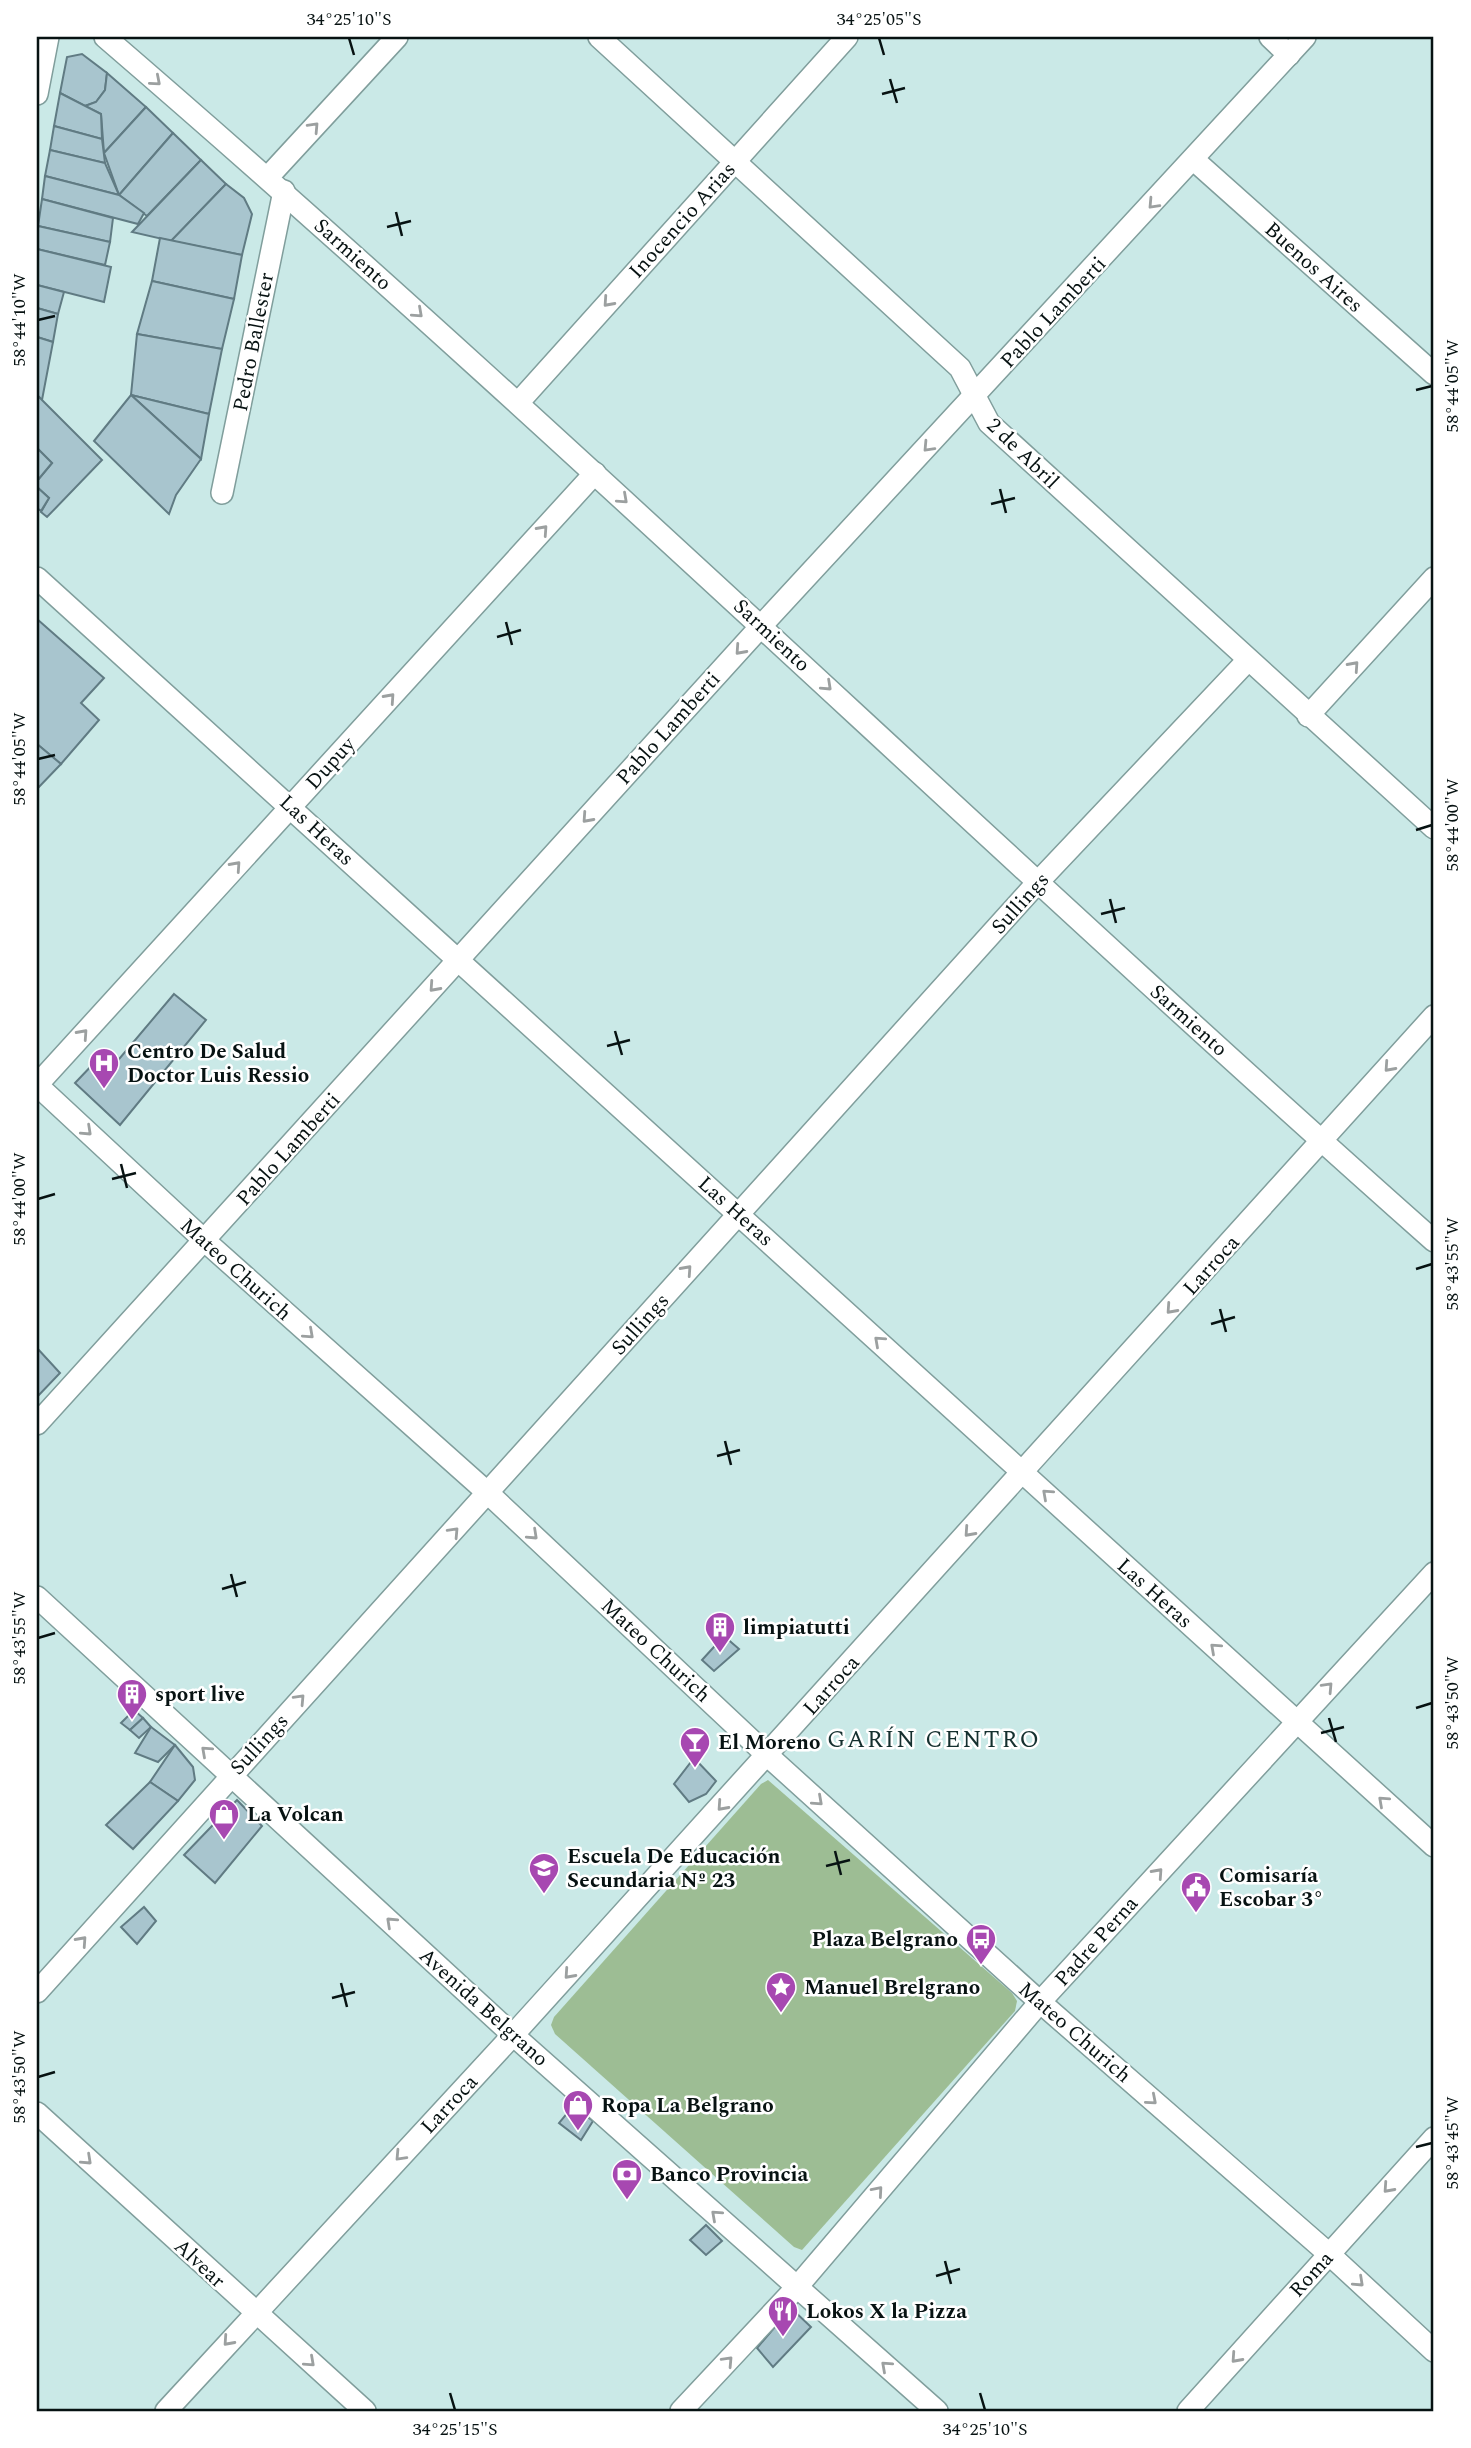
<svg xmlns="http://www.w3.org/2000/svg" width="1471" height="2448" viewBox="0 0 1471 2448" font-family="Spectral,serif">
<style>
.green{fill:#9dbd94}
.building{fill:#a8c5ce;stroke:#607b83;stroke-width:2}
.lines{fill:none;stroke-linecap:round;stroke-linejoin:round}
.minor-casing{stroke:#809e9c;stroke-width:24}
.minor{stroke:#fff;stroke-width:21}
.oneway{stroke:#9ca0a0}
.ticks{fill:none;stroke:#071212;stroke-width:2.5}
.labels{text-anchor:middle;stroke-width:5;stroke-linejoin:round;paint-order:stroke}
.street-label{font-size:21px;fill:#071212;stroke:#fff}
.poi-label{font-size:21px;font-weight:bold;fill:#071212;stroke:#fff;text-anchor:start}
.quarter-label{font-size:24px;letter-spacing:2px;fill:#15302f;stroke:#fff}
.neatline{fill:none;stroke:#071212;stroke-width:2.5}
.ticks-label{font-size:18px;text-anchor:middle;fill:#071212}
</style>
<rect width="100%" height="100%" fill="#cae9e7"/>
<path class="green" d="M768,1780l244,213 5,8 -2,10 -213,239 -8,-3 -239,-213 -4,-9 3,-8 207,-233z"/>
<g class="building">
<path d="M82,54l25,19 -2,17 -9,12 -11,4 -25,-13 7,-36z"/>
<path d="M107,73l39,34 -42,46 -3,-39 -16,-8 11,-4 9,-12z"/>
<path d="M60,93l41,21 1,25 -48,-13z"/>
<path d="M146,107l27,26 -54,62 -15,-42z"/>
<path d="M54,126l48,13 3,24 -55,-13z"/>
<path d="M173,133l28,27 -54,56 -28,-21z"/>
<path d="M50,150l55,13 14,32 -74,-19z"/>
<path d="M201,160l25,24 -55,57 -39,-9z"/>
<path d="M45,176l74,19 25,18 -6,11 -96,-25z"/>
<path d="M226,184l18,14 8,16 -10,41 -71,-14z"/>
<path d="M42,199l71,19 -3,24 -72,-16z"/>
<path d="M38,226l72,16 -5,23 -68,-16z"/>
<path d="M160,238l82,17 -8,44 -82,-18z"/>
<path d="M37,249l74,18 -7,35 -67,-17z"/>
<path d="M152,281l82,18 -12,50 -85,-15z"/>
<path d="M37,285l27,7 -6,22 -21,-6z"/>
<path d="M37,308l21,6 -5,28 -16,-5z"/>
<path d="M137,334l85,15 -13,65 -78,-19z"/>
<path d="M37,337l16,5 -11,58 -5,-5z"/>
<path d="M37,395l65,65 -55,57 -6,-5 8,-14 -12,-11v-6l15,-18 -15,-15z"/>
<path d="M131,395l78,19 -8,45z"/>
<path d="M131,395l70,64 -25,36 -7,19 -75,-73z"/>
<path d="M37,448l15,15 -15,18z"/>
<path d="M37,487l12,11 -8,13 -4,-3z"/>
<path d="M37,619l67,59 -23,25 18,17 -38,44 -24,-20z"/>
<path d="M37,744l24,20 -24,25z"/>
<path d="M174,994l32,26 -86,105 -45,-42 22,-23 12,11z"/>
<path d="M37,1348l23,25 -23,24z"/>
<path d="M724,1636l15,13 -25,22 -12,-11z"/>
<path d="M134,1710l9,8 -13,12 -9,-7z"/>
<path d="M143,1718l8,9 -12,11 -9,-8z"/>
<path d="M151,1727l24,18 -17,17 -23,-9z"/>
<path d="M175,1745l18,22 2,13 -17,21 -28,-19z"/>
<path d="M694,1758l22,23 -10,13 -17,8 -15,-18z"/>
<path d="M150,1782l28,19 -45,48 -27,-24z"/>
<path d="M237,1800l25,26 -47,57 -31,-28z"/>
<path d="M144,1907l12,14 -19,23 -16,-17z"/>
<path d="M573,2106l20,15 -12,19 -22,-17z"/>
<path d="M706,2225l16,16 -16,14 -16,-15z"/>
<path d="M791,2308l20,19 -38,40 -16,-19z"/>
</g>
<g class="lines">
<g class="minor-casing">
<g id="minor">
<path d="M105,37c453,390 881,807 1329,1204"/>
<path d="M599,37l361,331 29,55 445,405"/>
<path d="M1270,37l19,18"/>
<path d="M37,94l11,-57"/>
<path d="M1194,160l240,214"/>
<path d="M268,177l129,-140"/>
<path d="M518,403l329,-366"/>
<path d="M222,493l62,-302"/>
<path d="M37,578l1397,1268"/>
<path d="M1308,716l126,-138"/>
<path d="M37,1085l168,156 284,253 278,261 273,247 289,252 105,97"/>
<path d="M37,1085l558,-612"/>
<path d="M37,1424l725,-799 543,-588"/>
<path d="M37,1597l476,438 424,376"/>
<path d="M37,1992l1001,-1110 210,-222"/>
<path d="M37,2113l328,298"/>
<path d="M166,2411l347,-376 921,-1019"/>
<path d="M681,2411l116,-124 243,-285 394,-429"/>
<path d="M1188,2411l246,-273"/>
</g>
</g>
<use href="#minor" class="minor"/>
</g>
<defs><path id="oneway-chevron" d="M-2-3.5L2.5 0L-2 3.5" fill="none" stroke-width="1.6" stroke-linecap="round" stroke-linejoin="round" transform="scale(1.75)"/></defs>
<g class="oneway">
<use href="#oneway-chevron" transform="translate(156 81) rotate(41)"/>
<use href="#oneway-chevron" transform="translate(314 127) rotate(-47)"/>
<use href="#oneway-chevron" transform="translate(1153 204) rotate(133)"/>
<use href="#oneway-chevron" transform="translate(608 302) rotate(132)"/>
<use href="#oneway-chevron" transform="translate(418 313) rotate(42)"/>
<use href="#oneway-chevron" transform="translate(928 447) rotate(133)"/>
<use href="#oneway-chevron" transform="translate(623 499) rotate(42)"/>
<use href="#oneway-chevron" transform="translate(543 530) rotate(-48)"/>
<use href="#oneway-chevron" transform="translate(740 650) rotate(132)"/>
<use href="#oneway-chevron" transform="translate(1354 666) rotate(-48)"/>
<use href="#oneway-chevron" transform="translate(827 686) rotate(43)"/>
<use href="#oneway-chevron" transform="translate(390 698) rotate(-48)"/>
<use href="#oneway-chevron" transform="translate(587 818) rotate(132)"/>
<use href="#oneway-chevron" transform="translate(236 866) rotate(-48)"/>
<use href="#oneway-chevron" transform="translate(434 987) rotate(132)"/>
<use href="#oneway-chevron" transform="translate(83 1034) rotate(-48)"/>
<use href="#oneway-chevron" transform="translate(1389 1067) rotate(132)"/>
<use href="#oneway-chevron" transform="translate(87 1131) rotate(43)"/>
<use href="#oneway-chevron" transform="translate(687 1270) rotate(-48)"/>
<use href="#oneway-chevron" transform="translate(1171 1309) rotate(132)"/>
<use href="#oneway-chevron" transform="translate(309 1334) rotate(42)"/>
<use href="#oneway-chevron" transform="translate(879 1341) rotate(-138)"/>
<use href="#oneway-chevron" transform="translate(1047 1494) rotate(-138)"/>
<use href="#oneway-chevron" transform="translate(454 1532) rotate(-47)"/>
<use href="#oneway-chevron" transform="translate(969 1532) rotate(132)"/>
<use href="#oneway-chevron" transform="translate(533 1535) rotate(43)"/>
<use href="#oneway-chevron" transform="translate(1215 1648) rotate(-138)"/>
<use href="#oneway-chevron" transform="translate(1328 1687) rotate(-47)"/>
<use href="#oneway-chevron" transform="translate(300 1699) rotate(-47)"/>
<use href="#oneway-chevron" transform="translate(206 1751) rotate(-138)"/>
<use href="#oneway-chevron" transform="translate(818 1801) rotate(42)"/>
<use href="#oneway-chevron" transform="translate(1383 1801) rotate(-138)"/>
<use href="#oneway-chevron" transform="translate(722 1806) rotate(132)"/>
<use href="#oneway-chevron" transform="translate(1158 1873) rotate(-48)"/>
<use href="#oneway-chevron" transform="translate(391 1922) rotate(-137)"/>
<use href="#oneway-chevron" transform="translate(82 1941) rotate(-48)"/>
<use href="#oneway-chevron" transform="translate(569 1974) rotate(132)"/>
<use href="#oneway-chevron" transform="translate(1152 2100) rotate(41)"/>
<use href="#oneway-chevron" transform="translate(400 2156) rotate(133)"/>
<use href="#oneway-chevron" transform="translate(87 2160) rotate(43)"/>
<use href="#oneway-chevron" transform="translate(1388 2188) rotate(132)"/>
<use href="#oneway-chevron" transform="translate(878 2191) rotate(-49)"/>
<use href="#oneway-chevron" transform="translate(716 2215) rotate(-138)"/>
<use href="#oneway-chevron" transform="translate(1359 2282) rotate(43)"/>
<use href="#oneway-chevron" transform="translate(228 2341) rotate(132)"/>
<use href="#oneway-chevron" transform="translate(1236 2358) rotate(132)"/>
<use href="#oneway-chevron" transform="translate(728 2361) rotate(-47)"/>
<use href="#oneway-chevron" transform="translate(310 2362) rotate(42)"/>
<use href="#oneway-chevron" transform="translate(886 2366) rotate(-138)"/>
</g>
<path class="ticks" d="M349,38l5,17M879,38l5,17M890,79l7,24M882,94l23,-6M396,212l6,24M387,227l24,-6M38,320l17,-4M1416,390l16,-4M1000,489l6,24M991,504l24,-6M506,622l6,23M497,637l24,-7M38,759l17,-4M1416,830l16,-5M1110,899l6,24M1101,914l24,-6M615,1031l7,24M607,1046l23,-6M121,1164l6,24M112,1179l24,-6M38,1199l17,-5M1416,1269l16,-5M1220,1309l6,23M1211,1324l24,-7M725,1441l6,24M717,1456l23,-6M231,1574l6,23M222,1589l24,-7M38,1638l17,-5M1416,1708l16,-5M1329,1718l7,24M1321,1733l23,-6M835,1851l6,24M826,1866l24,-6M341,1983l6,24M332,1998l23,-6M38,2077l17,-5M1416,2147l16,-4M945,2261l6,23M936,2276l24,-7M450,2393l5,17M980,2393l5,17"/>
<defs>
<g id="hospital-pin" transform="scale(1.575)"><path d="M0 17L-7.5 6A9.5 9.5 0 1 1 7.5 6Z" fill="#a748b1" stroke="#fff"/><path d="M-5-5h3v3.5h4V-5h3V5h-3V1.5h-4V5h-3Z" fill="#fff"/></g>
<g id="building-pin" transform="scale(1.575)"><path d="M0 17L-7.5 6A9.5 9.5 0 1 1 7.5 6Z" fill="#a748b1" stroke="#fff"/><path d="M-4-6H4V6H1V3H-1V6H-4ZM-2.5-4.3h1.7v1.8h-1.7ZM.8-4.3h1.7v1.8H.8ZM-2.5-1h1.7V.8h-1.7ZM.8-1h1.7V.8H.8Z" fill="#fff"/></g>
<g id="bar-pin" transform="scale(1.575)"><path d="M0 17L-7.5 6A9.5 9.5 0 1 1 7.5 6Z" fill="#a748b1" stroke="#fff"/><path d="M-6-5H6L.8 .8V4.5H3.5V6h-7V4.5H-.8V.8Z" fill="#fff"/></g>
<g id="shop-pin" transform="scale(1.575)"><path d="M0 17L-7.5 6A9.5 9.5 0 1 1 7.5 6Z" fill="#a748b1" stroke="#fff"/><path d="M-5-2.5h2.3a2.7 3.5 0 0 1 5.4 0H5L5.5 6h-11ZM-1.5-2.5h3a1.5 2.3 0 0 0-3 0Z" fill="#fff"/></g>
<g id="school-pin" transform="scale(1.575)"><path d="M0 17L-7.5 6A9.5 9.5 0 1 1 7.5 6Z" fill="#a748b1" stroke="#fff"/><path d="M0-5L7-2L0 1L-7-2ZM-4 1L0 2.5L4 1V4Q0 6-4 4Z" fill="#fff"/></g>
<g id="civic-pin" transform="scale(1.575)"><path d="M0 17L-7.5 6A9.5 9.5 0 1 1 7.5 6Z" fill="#a748b1" stroke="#fff"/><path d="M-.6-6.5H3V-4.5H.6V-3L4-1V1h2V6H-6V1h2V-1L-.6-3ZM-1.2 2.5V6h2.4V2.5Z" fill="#fff"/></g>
<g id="bus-pin" transform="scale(1.575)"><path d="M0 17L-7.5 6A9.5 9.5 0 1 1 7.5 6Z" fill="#a748b1" stroke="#fff"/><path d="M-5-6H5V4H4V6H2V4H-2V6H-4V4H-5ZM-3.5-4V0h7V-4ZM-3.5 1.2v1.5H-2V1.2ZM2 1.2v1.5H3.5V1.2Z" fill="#fff"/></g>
<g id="sight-pin" transform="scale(1.575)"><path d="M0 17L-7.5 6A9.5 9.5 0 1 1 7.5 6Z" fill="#a748b1" stroke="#fff"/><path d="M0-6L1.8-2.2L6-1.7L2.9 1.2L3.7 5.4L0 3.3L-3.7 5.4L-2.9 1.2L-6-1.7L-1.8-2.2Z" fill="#fff"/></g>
<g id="bank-pin" transform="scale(1.575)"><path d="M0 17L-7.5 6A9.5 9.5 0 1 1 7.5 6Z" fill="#a748b1" stroke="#fff"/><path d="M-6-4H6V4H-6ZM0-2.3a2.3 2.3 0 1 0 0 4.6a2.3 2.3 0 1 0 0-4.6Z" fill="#fff"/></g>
<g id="restaurant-pin" transform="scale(1.575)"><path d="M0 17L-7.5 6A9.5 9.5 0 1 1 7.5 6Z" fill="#a748b1" stroke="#fff"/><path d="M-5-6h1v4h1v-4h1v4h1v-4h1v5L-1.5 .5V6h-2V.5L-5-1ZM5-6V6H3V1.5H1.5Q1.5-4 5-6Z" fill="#fff"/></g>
</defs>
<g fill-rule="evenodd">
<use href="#hospital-pin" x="104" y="1063"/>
<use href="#building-pin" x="720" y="1627"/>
<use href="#building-pin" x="132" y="1694"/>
<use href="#bar-pin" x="695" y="1742"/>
<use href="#shop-pin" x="224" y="1814"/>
<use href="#school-pin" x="544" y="1868"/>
<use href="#civic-pin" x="1196" y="1887"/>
<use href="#bus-pin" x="981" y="1939"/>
<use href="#sight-pin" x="781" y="1987"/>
<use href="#shop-pin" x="578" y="2105"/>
<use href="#bank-pin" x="627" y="2174"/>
<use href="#restaurant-pin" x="783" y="2311"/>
</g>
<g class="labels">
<g class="street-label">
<text transform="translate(682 220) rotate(-48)" y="7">Inocencio Arias</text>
<text transform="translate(353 254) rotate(42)" y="7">Sarmiento</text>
<text transform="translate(1314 267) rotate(42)" y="7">Buenos Aires</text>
<text transform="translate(1053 312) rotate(-47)" y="7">Pablo Lamberti</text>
<text transform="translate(253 342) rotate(-79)" y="7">Pedro Ballester</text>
<text transform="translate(1023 453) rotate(44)" y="7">2 de Abril</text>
<text transform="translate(772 635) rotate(43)" y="7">Sarmiento</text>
<text transform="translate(668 728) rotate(-48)" y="7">Pablo Lamberti</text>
<text transform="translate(330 763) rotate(-48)" y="7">Dupuy</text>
<text transform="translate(317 830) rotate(43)" y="7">Las Heras</text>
<text transform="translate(1020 903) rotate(-48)" y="7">Sullings</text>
<text transform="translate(1189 1020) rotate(42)" y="7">Sarmiento</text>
<text transform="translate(288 1149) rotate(-48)" y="7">Pablo Lamberti</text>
<text transform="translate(736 1211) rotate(42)" y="7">Las Heras</text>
<text transform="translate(1211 1265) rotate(-48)" y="7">Larroca</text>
<text transform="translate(236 1269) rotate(42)" y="7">Mateo Churich</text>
<text transform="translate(640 1324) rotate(-48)" y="7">Sullings</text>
<text transform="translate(1155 1593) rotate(42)" y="7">Las Heras</text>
<text transform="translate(656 1650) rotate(43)" y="7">Mateo Churich</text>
<text transform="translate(831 1685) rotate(-48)" y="7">Larroca</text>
<text transform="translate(259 1744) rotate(-47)" y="7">Sullings</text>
<text transform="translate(1096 1941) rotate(-48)" y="7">Padre Perna</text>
<text transform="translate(484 2007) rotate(42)" y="7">Avenida Belgrano</text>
<text transform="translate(1075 2032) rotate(41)" y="7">Mateo Churich</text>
<text transform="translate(449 2104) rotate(-47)" y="7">Larroca</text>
<text transform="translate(200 2263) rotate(43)" y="7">Alvear</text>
<text transform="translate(1311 2274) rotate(-48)" y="7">Roma</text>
</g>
<g class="poi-label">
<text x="127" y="1058">Centro De Salud<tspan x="127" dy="24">Doctor Luis Ressio</tspan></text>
<text x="743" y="1634">limpiatutti</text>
<text x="155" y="1701">sport live</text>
<text x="718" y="1749">El Moreno</text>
<text x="247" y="1821">La Volcan</text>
<text x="567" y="1863">Escuela De Educación<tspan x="567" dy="24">Secundaria Nº 23</tspan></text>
<text x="1219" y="1882">Comisaría<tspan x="1219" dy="24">Escobar 3°</tspan></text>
<text x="958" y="1946" text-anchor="end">Plaza Belgrano</text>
<text x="804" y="1994">Manuel Brelgrano</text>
<text x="601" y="2112">Ropa La Belgrano</text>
<text x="650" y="2181">Banco Provincia</text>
<text x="806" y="2318">Lokos X la Pizza</text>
</g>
<g class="quarter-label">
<text x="934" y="1747">GARÍN CENTRO</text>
</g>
</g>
<rect width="1471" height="2448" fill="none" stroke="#ffffff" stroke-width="77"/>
<rect x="38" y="38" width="1394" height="2372" class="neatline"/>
<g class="ticks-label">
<text x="349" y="25">34°25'10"S</text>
<text x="879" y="25">34°25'05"S</text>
<text transform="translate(19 320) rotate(-90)" y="6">58°44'10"W</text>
<text transform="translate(1452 386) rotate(-90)" y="6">58°44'05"W</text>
<text transform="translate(19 759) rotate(-90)" y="6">58°44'05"W</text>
<text transform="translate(1452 825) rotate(-90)" y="6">58°44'00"W</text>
<text transform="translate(19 1199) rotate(-90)" y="6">58°44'00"W</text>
<text transform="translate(1452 1264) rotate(-90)" y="6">58°43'55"W</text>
<text transform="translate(19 1638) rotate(-90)" y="6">58°43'55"W</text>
<text transform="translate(1452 1703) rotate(-90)" y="6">58°43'50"W</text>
<text transform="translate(19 2077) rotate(-90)" y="6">58°43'50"W</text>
<text transform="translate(1452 2143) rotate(-90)" y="6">58°43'45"W</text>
<text x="455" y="2435">34°25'15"S</text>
<text x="985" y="2435">34°25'10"S</text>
</g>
</svg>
